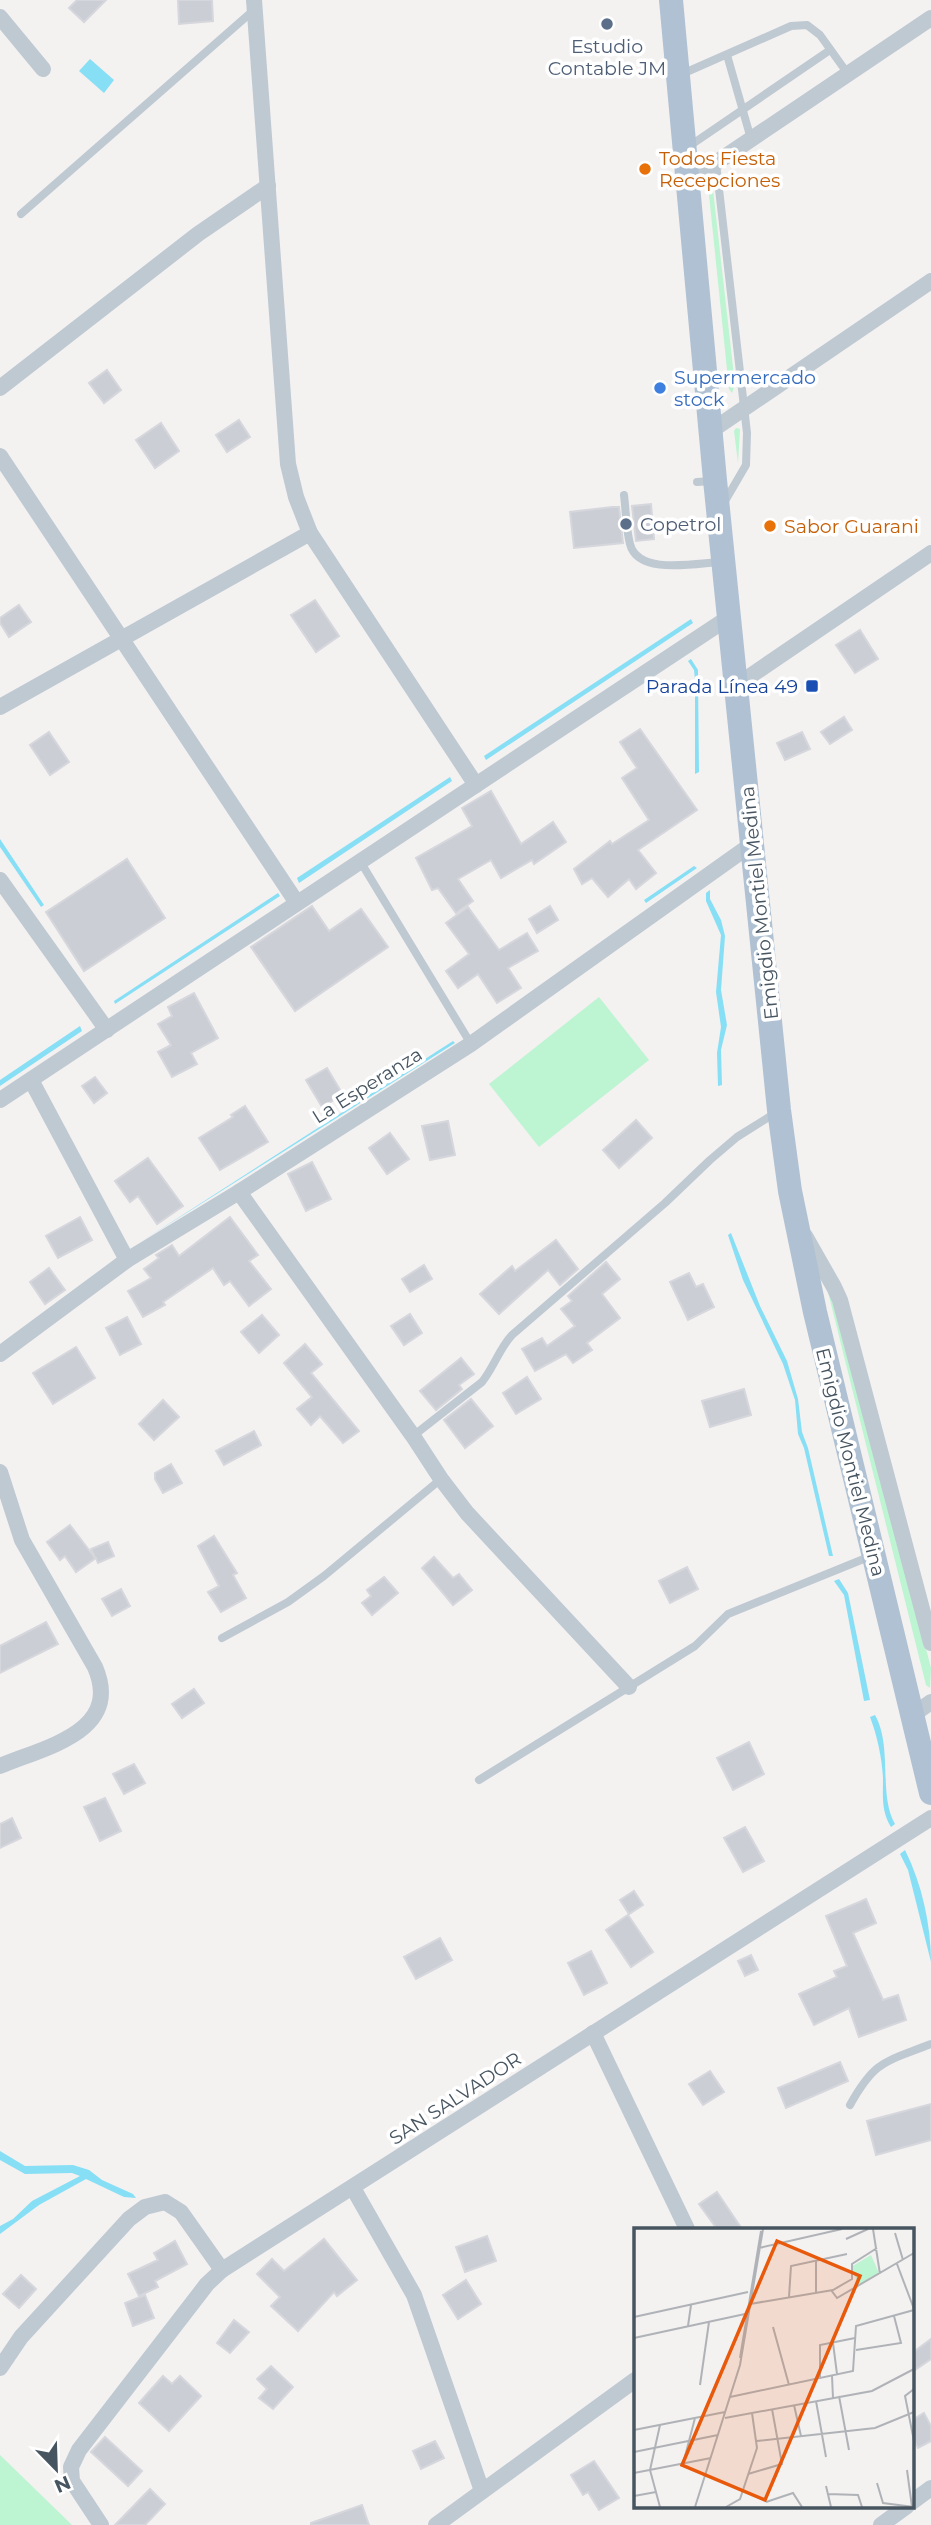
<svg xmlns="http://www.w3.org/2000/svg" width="931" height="2525" viewBox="0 0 931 2525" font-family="Montserrat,sans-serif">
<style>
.green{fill:#bdf4d2}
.water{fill:#86dff5}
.building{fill:#cbced4;stroke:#d5d7dd;stroke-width:2}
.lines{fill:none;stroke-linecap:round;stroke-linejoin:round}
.service{stroke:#bec9d2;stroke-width:8}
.minor{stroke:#bec9d2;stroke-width:16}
.primary{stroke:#afc1d2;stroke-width:24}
.service-dot{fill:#5c6f8a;stroke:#fff;stroke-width:2.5}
.food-dot{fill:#e8710a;stroke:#fff;stroke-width:2.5}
.shop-dot{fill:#3f7fe0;stroke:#fff;stroke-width:2.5}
.transit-dot{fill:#1a4fb4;stroke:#fff;stroke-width:2.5}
.labels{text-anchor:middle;stroke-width:7;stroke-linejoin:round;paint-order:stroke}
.service-label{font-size:19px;fill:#4e5e75;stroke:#fff}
.food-label{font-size:19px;fill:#c56008;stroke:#fff;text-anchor:start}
.shop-label{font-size:19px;fill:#366cbe;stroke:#fff;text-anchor:start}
.transit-label{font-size:19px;fill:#164399;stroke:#fff;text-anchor:end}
.street-label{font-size:19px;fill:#475561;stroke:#fff}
.inset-road{fill:none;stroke:#afb3b7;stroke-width:2}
.view{fill:#e8590c;fill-opacity:0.15;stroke:#e8590c;stroke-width:3.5}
.inset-edge{fill:none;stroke:#475561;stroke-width:3.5}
</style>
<rect width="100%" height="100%" fill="#f4f1f1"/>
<g class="green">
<path d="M712,181l23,204 -3,8 -3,-4 -21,-204v-3z"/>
<path d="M736,428l4,1 -2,34 -4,-32z"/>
<path d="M599,997l50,63 -110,87 -50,-63z"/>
<path d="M827,1288l9,14 95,366 -1,20 -4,-3z"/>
<path d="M0,2455l72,70h-72z"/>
</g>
<g class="water">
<path d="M90,59l24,21 -10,13 -25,-22z"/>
<path d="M691,619l2,4 -207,137 -2,-4z"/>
<path d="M691,659l7,11v9l1,93 -4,2v-94l-1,-10 -6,-9z"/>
<path d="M450,777l2,4 -153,102 -2,-5z"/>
<path d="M0,839l44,66 -3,2 -41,-60z"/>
<path d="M694,866l3,2 -51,35 -2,-3z"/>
<path d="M710,890v9l11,21 4,16 -4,54 6,35 -6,25 1,35 -4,1 -1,-33 4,-26 -5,-35 5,-57 -15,-34v-8z"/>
<path d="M278,893l2,3 -165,108 -1,-3z"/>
<path d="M80,1026l2,5 -82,55v-6z"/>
<path d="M453,1041l2,2 -316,200z"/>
<path d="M731,1233l29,73 27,55 11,38 4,33 6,16 25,108h-4l-25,-108 -6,-14 -3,-34 -12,-36 -40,-84 -15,-45z"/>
<path d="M839,1579l9,14 22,107 -6,1 -20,-106 -10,-14z"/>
<path d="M875,1715c18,32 3,80 20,109l-4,3c-10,-16 -8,-31 -8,-49 -1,-20 -6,-43 -13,-61z"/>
<path d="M905,1850c17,34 26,75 26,112l-23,-92 -8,-16z"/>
<path d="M0,2151l25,15 48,-1 16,5 13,10 31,14 3,4 -12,-1 -38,-18 -47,26 -39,29v-8l13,-7 19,-18 48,-25 -8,-3 -47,1 -25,-14z"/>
</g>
<g class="building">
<path d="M77,0h29l-22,22 -15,-14z"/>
<path d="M178,0h34l1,21 -34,3z"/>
<path d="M107,370l14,20 -17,13 -15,-20z"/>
<path d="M239,420l11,17 -23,15 -11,-17z"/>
<path d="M161,423l18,28 -24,17 -19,-28z"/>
<path d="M651,504l3,35 -18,2 -4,-35z"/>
<path d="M612,507h7l4,36 -49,5 -4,-36z"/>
<path d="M315,600l24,36 -23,16 -25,-37z"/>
<path d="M19,605l12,17 -22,15 -9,-14v-5z"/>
<path d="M860,630l18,29 -23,14 -19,-28z"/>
<path d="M844,717l8,13 -22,14 -9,-12z"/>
<path d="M640,729l57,81 -59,40 18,23 -20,16 -7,-10 -21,18 -16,-19 -10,6 -8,-15 36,-28 2,3 37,-24 -27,-42 15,-10 -17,-26z"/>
<path d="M49,732l20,30 -19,13 -20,-30z"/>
<path d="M802,732l8,17 -25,11 -8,-17z"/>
<path d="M491,791l30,53 32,-22 13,20 -32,22 -2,-4 -31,18 -10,-18 -33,19 15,22 -17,12 -18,-25 -6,2 -16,-32 56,-32 -10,-18z"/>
<path d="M127,859l38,59 -81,53 -38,-59z"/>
<path d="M312,906l17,25 32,-22 27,38 -93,64 -44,-64z"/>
<path d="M550,906l8,14 -21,13 -8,-14z"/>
<path d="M468,907l31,43 28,-17 11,18 -30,17 13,20 -24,15 -19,-29 -20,14 -12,-17 23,-17 -23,-31z"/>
<path d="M194,993l24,45 -27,15 6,11 -25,13 -14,-25 13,-7 -13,-21 14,-8 -4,-9z"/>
<path d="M327,1068l16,27 -21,12 -16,-27z"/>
<path d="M95,1077l12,16 -13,10 -12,-17z"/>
<path d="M245,1106l23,36 -48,28 -21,-32 34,-21 -2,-2z"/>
<path d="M636,1120l16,18 -33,30 -16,-18z"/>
<path d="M448,1121l7,34 -25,5 -8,-34z"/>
<path d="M390,1133l19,26 -22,15 -18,-26z"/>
<path d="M148,1158l35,48 -26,18 -19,-28 -8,6 -15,-21z"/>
<path d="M312,1162l19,37 -25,12 -18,-37z"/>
<path d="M80,1217l12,23 -34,18 -12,-22z"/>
<path d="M230,1217l28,38 -9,6 22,28 -22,17 -19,-25 -6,4 -11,-17 -50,34 2,3 -22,12 -15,-26 23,-13 -7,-9 15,-11 -3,-3 16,-10 7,11z"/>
<path d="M556,1240l22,29 -18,16 -12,-15 -49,44 -19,-20 32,-28 3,5z"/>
<path d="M606,1262l14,17 -18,15 18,24 -33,25 5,7 -19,13 -7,-9 -31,17 -13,-22 20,-11 5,8 28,-20 -14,-17 11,-8 -4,-5z"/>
<path d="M424,1265l8,14 -22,13 -8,-13z"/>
<path d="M49,1268l16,22 -20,14 -15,-22z"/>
<path d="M689,1273l7,14 7,-3 11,23 -26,13 -18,-38z"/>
<path d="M410,1314l12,19 -18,12 -13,-19z"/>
<path d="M262,1315l17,20 -20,18 -18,-21z"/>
<path d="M127,1317l14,27 -21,11 -14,-27z"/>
<path d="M305,1344l17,20 -11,9 48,58 -16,12 -23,-27 -9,9 -14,-16 15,-12 -28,-34z"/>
<path d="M76,1347l19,31 -42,26 -20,-31z"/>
<path d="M461,1358l13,16 -15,11 3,4 -26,21 -16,-19z"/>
<path d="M527,1377l14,22 -25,15 -13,-21z"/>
<path d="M744,1389l7,26 -41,12 -8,-26z"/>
<path d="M471,1399l22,27 -28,22 -21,-28z"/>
<path d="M163,1400l16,17 -25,23 -15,-16z"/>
<path d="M254,1431l7,14 -37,20 -8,-14z"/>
<path d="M171,1464l11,19 -19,10 -8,-14v-6z"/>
<path d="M70,1525l25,33 -4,-9 17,-7 6,14 -16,7 -2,-5 -20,14 -11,-16 -5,4 -13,-18z"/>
<path d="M214,1536l23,37 -4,2 13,23 -25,14 -13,-20 11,-6 -21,-40z"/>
<path d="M434,1557l19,21 6,-4 13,16 -19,15 -31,-37z"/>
<path d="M687,1567l11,22 -28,14 -11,-22z"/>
<path d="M384,1577l14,16 -26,22 -10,-12 9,-7 -4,-6z"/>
<path d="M121,1589l9,17 -18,10 -10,-17z"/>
<path d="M46,1622l12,22 -58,29v-27z"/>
<path d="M194,1689l10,14 -22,15 -10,-14z"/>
<path d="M749,1742l15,32 -31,16 -16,-32z"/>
<path d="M134,1764l11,19 -21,11 -11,-20z"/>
<path d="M105,1798l16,33 -21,10 -16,-34z"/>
<path d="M12,1818l9,20 -21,10v-24z"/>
<path d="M745,1827l19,34 -21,11 -19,-34z"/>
<path d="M634,1891l9,14 -14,9 -9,-14z"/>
<path d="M866,1899l10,24 -23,10 30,67 15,-5 8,25 -47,17 -10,-29 -35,17 -15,-31 38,-17 -3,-6 13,-5 -21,-50z"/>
<path d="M628,1915l25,37 -22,15 -25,-37z"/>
<path d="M440,1938l12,22 -36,19 -12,-22z"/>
<path d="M591,1951l16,32 -23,12 -16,-32z"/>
<path d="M751,1955l7,15 -13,6 -7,-15z"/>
<path d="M840,2062l8,19 -62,27 -8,-20z"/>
<path d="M710,2071l14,21 -21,13 -14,-21z"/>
<path d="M931,2104v36l-55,15 -9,-34z"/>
<path d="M717,2192l25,37h-25l-18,-25z"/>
<path d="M487,2236l9,25 -31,11 -9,-25z"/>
<path d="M324,2239l33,41 -20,16 -3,-4 -36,39 -27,-25 9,-9 -23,-23 15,-15 12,12z"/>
<path d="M175,2241l12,23 -32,17 3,6 -19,9 -11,-22 30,-14 -4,-7z"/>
<path d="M21,2275l15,14 -17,19 -16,-14z"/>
<path d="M466,2280l15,24 -23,15 -15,-24z"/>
<path d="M145,2295l9,23 -21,8 -8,-23z"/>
<path d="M234,2320l15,12 -19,21 -13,-10z"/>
<path d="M931,2339v20l-19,13v-19z"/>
<path d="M271,2366l22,21 -20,22 -14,-11 8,-9 -10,-10z"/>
<path d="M163,2376l9,8 8,-8 21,20 -32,35 -30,-28z"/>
<path d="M924,2413l7,13v15l-13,7 -6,-12v-16z"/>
<path d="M105,2437l37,34 -14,15 -37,-34z"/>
<path d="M435,2441l9,17 -23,11 -8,-18z"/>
<path d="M594,2461l25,37 -20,12 -11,-18 -5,3 -12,-20z"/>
<path d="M150,2489l15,15 -20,21h-30z"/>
<path d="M362,2505l7,20h-58v-2z"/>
</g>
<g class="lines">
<g class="service">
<path d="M727,55l24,84"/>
<path d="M682,74l109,-48 16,-1 13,10 28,39"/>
<path d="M688,147l142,-97"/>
<path d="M716,163l31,270 -1,32 -21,36"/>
<path d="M21,214l234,-205"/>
<path d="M697,482l15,-1"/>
<path d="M624,495c2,16 2,34 6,49 8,32 67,19 91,18"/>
<path d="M360,861l111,183"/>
<path d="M413,1436l69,-54c12,-15 17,-33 30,-47l153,-132 45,-43 27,-23 40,-25"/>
<path d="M222,1638l66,-36 36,-26 117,-97"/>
<path d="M479,1780l216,-134 33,-32 143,-58"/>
<path d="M850,2105c25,-45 35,-43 81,-61"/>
</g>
<g class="minor">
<path d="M254,0l34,464 8,33 14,36 166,252"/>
<path d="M0,17l43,52"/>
<path d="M689,181l242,-163"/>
<path d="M0,388l198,-154 70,-48"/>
<path d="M711,431l220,-150"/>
<path d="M0,456l297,447"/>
<path d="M737,685l194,-132"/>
<path d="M0,707l310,-174"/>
<path d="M0,880l107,150"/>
<path d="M31,1080l96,180"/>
<path d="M0,1100l731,-484"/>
<path d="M239,1192l174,244 28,43 26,34 162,174"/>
<path d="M805,1236l29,51 6,13 91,343"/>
<path d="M0,1354l127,-94 112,-68 232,-148 281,-200"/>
<path d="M0,1472l22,68 73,127c28,65 -50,80 -95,99"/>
<path d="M913,1715l18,-13"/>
<path d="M593,2033l94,196"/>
<path d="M353,2188l61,107 68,196"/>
<path d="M0,2368l21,-31 108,-118 16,-12 20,-5 16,10 41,58"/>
<path d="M912,2502l19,-14"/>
<path d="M101,2525l-29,-44 -1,-14 8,-17 128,-166 15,-14 709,-452"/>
<path d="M436,2525l199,-145"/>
<path d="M881,2525l26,-19"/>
</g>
<path class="primary" d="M671,0l44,480 64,630 11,81 25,121 116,481"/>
</g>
<g class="service-dot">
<circle cx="607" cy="24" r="7"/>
<circle cx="626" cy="524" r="7"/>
</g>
<g class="food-dot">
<circle cx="645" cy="169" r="7"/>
<circle cx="770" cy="526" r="7"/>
</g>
<circle class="shop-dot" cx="660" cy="388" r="7"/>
<rect class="transit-dot" x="805" y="679" width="14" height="14" rx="3.5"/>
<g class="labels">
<g class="service-label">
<text x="607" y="53">Estudio<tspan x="607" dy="22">Contable JM</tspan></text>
<text x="640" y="531" text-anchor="start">Copetrol</text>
</g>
<g class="food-label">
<text x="659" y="165">Todos Fiesta<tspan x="659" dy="22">Recepciones</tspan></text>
<text x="784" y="533">Sabor Guarani</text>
</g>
<g class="shop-label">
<text x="674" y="384">Supermercado<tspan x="674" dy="22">stock</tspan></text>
</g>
<g class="transit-label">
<text x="798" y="693">Parada Línea 49</text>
</g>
<g class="street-label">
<text transform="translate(759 903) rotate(-96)" y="7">Emigdio Montiel Medina</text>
<text transform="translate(367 1085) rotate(-32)" y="7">La Esperanza</text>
<text transform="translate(851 1462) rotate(76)" y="7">Emigdio Montiel Medina</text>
<text transform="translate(455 2098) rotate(-33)" y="7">SAN SALVADOR</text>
</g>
</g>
<g transform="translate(634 2228)">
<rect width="280" height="280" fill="#f4f1f1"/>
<path d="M237,27l8,18 -20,12 -8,-18z" fill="#bdf4d2"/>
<path class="inset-road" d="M239,1l7,45M261,5l8,27M212,11l22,-10M125,20l83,-19M182,33v32M263,36l17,45M197,62l6,8 77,-45M155,69l2,-31 56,-12M116,76l83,-14 19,-11v-15l25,-16M0,89l114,-25M54,98l3,-21M139,99l16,58M0,110l111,-24M199,115l4,31M222,122l45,-7 -7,-27M106,130l21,-127M198,148l1,22M186,150v-33l35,-7M66,157l9,-63M280,161l-9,7 9,45M205,168l10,54M96,169l123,-26 3,-45 58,-16M182,173l10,56M160,177l7,31M91,190l147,-27 42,-22M26,197l-10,45 10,37M0,202l91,-18M123,213l118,-13 39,-16M0,224l84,-17M49,236l12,-46M273,242l5,37M0,245l77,-15M114,246l34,-10 -10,-55M243,255l6,20 31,4M192,258l5,21M194,266l30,1 4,12M0,268l22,-4M132,274l27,-9 9,14M61,279l45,-142 23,-136M92,279l14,-8 17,-51 -5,-35"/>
<path class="view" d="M143,13l83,35 -95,224 -83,-35z"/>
<rect width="280" height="280" class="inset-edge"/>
</g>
<g transform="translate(56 2469) rotate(157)" stroke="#ffffff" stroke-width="5" paint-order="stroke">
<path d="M0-5L12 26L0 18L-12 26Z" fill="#475561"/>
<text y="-10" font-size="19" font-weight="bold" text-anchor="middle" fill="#475561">N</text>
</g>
</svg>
